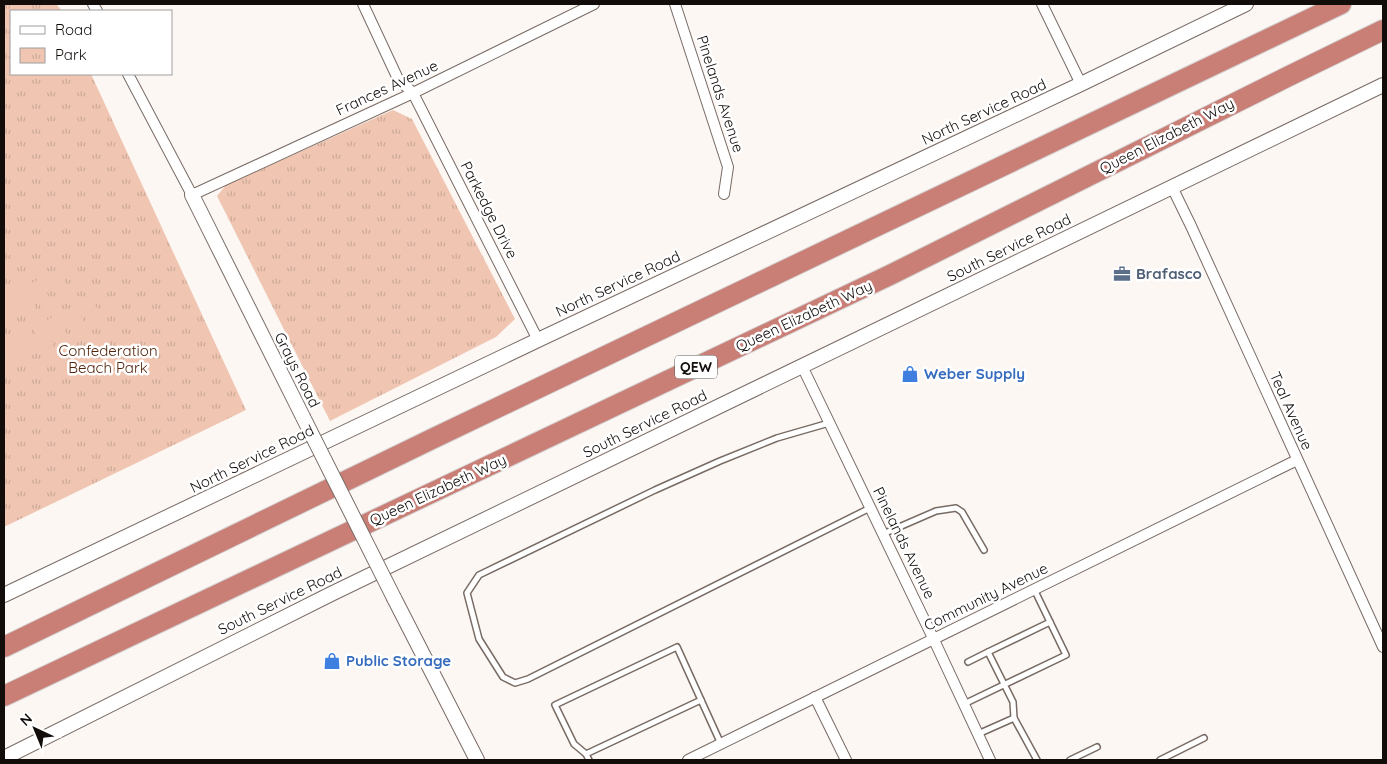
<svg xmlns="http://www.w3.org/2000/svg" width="1387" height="764" viewBox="0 0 1387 764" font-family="Quicksand,sans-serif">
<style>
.park{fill:url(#park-tufts)}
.pitch{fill:#f0c6b2}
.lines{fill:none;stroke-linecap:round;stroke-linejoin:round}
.service-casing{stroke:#786b64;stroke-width:8}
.minor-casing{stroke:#786b64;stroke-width:12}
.tertiary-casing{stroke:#786b64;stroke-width:16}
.motorway-casing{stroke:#d4d3d3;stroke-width:22}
.service{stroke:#fff;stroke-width:5}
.minor{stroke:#fff;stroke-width:10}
.tertiary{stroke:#fff;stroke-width:14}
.motorway{stroke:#c97f76;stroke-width:20}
.tertiary-bridge-casing{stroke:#786b64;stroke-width:16;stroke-linecap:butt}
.tertiary-bridge{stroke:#fff;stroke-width:14}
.labels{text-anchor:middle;stroke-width:5;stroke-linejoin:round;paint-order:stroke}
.shield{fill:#fff;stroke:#595654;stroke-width:1}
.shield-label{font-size:14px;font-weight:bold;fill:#120d0b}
.street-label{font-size:15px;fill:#120d0b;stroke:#fff}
.service-label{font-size:15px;font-weight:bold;fill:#4e5e75;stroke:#fff;text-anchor:start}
.park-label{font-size:15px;fill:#51240b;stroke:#fff}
.shop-label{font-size:15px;font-weight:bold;fill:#366cbe;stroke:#fff;text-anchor:start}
</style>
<defs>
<pattern id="park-tufts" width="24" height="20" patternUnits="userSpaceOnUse" patternTransform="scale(1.25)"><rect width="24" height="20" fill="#f0c6b2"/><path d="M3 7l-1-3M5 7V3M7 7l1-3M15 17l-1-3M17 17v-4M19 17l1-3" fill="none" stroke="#cda998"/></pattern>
</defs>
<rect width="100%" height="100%" fill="#fdf7f4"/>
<g class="park">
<path d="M4,4h52l6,7h-51v63h80l155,336 -242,117z"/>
<path d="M393,110l19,9 103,200 -19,18 -166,84 -113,-225 9,-11z"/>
</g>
<g class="pitch">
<path d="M74,262l11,22 -10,5 -11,-22z"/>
<path d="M59,269l11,23 -11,4 -11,-22z"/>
<path d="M40,279l11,22 -10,5 -11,-22z"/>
<path d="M25,286l11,22 -10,5 -12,-22z"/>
<path d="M6,295l11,22 -10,5 -3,-6v-20z"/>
<path d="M92,298l11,23 -11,5 -11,-23z"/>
<path d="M76,306l11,22 -10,5 -11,-22z"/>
<path d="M57,315l11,22 -10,5 -11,-22z"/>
<path d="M42,322l11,23 -10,5 -11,-23z"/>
<path d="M24,331l11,23 -11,5 -11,-23z"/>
<path d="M8,339l11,22 -10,5 -5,-11v-14z"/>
</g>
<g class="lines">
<g class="service-casing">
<g id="service">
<path d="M829,423l-52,15 -57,23 -65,29 -176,85 -12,18 12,46 24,38 12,6 13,-4 342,-171"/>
<path d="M883,534l53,-23 20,-3 6,4 22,38"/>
<path d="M1034,589l16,33"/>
<path d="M968,662l20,-10"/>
<path d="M964,704l102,-49 -16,-33 -62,30 25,50 1,16"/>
<path d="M978,734l36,-16 23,42"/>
<path d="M586,754l-12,-10 -19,-39 122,-58 24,53"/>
<path d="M589,760l-3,-6 115,-54 20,44"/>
<path d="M1070,760l27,-13"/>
<path d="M1160,760l44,-22"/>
</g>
</g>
<g class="minor-casing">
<g id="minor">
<path d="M93,4l4,7"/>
<path d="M363,4l35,75 15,14 125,247"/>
<path d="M675,4l53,163 -4,27"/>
<path d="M1042,4l39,80"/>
<path d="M128,74l64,121 221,-102 181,-89"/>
<path d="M1172,187l19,39 192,421"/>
<path d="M802,366l132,274 56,120"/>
<path d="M815,697l31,63"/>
<path d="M688,760l609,-300"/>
</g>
</g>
<g class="tertiary-casing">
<g id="tertiary">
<path d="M192,195l111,222"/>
<path d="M4,595l534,-255 543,-256 165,-80"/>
<path d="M394,598l83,162"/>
<path d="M4,758l327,-164 1052,-509"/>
</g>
</g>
<g class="motorway-casing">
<g id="motorway">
<path d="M4,647l430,-209 907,-434"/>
<path d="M4,696l886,-421 399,-199 94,-46"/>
</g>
</g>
<use href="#service" class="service"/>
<use href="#minor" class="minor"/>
<use href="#tertiary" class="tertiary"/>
<use href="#motorway" class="motorway"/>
<g class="tertiary-bridge-casing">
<path id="tertiary-bridge" d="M303,417l91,181"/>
</g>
<use href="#tertiary-bridge" class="tertiary-bridge"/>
</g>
<defs>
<g id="office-bare" transform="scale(1.35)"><path d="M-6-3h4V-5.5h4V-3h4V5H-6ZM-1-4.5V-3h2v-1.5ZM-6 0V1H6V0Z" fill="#5c6f8a" stroke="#fff" stroke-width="2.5" paint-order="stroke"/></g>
<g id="shop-bare" transform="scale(1.35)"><path d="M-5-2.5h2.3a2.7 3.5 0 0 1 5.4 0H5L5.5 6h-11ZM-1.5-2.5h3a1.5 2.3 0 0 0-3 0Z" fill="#3f7fe0" stroke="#fff" stroke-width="2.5" paint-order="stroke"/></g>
</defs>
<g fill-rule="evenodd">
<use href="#office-bare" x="1122" y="274"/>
<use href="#shop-bare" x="910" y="374"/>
<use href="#shop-bare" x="332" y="661"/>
</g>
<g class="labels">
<rect class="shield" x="675" y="355.5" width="42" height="23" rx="4"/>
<g class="shield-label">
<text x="696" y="372">QEW</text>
</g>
<g class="street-label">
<text transform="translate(387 88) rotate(-25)" y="5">Frances Avenue</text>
<text transform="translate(720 94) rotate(72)" y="5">Pinelands Avenue</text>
<text transform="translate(984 112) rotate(-25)" y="5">North Service Road</text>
<text transform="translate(1167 136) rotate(-27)" y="5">Queen Elizabeth Way</text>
<text transform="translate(489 210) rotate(63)" y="5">Parkedge Drive</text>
<text transform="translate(1009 248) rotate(-26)" y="5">South Service Road</text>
<text transform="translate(618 284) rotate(-25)" y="5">North Service Road</text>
<text transform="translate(804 316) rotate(-25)" y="5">Queen Elizabeth Way</text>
<text transform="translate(297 370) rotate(63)" y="5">Grays Road</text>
<text transform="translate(1291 411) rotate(66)" y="5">Teal Avenue</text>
<text transform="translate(645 424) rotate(-26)" y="5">South Service Road</text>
<text transform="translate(252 459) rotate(-26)" y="5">North Service Road</text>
<text transform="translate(438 490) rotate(-25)" y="5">Queen Elizabeth Way</text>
<text transform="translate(904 543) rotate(64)" y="5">Pinelands Avenue</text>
<text transform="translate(986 597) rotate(-26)" y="5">Community Avenue</text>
<text transform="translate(280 601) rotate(-26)" y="5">South Service Road</text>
</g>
<g class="service-label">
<text x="1136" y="279">Brafasco</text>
</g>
<g class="park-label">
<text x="108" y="356">Confederation<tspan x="108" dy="17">Beach Park</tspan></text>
</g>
<g class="shop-label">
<text x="924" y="379">Weber Supply</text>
<text x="346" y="666">Public Storage</text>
</g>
</g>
<rect width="1387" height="764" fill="none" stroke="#120d0b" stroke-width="10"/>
<rect x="10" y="10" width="162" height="65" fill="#ffffff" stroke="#a09e9d"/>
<rect x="20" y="26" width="25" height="8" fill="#ffffff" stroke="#a09e9d"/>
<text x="55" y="35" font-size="15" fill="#120d0b">Road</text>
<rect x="20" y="48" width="25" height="15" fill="url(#park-tufts)" stroke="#a09e9d"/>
<text x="55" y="60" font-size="15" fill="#120d0b">Park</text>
<g transform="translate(35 729) rotate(316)" stroke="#ffffff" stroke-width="4" paint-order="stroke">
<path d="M0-4L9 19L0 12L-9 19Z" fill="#120d0b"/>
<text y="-8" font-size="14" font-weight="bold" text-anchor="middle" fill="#120d0b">N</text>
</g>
</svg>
